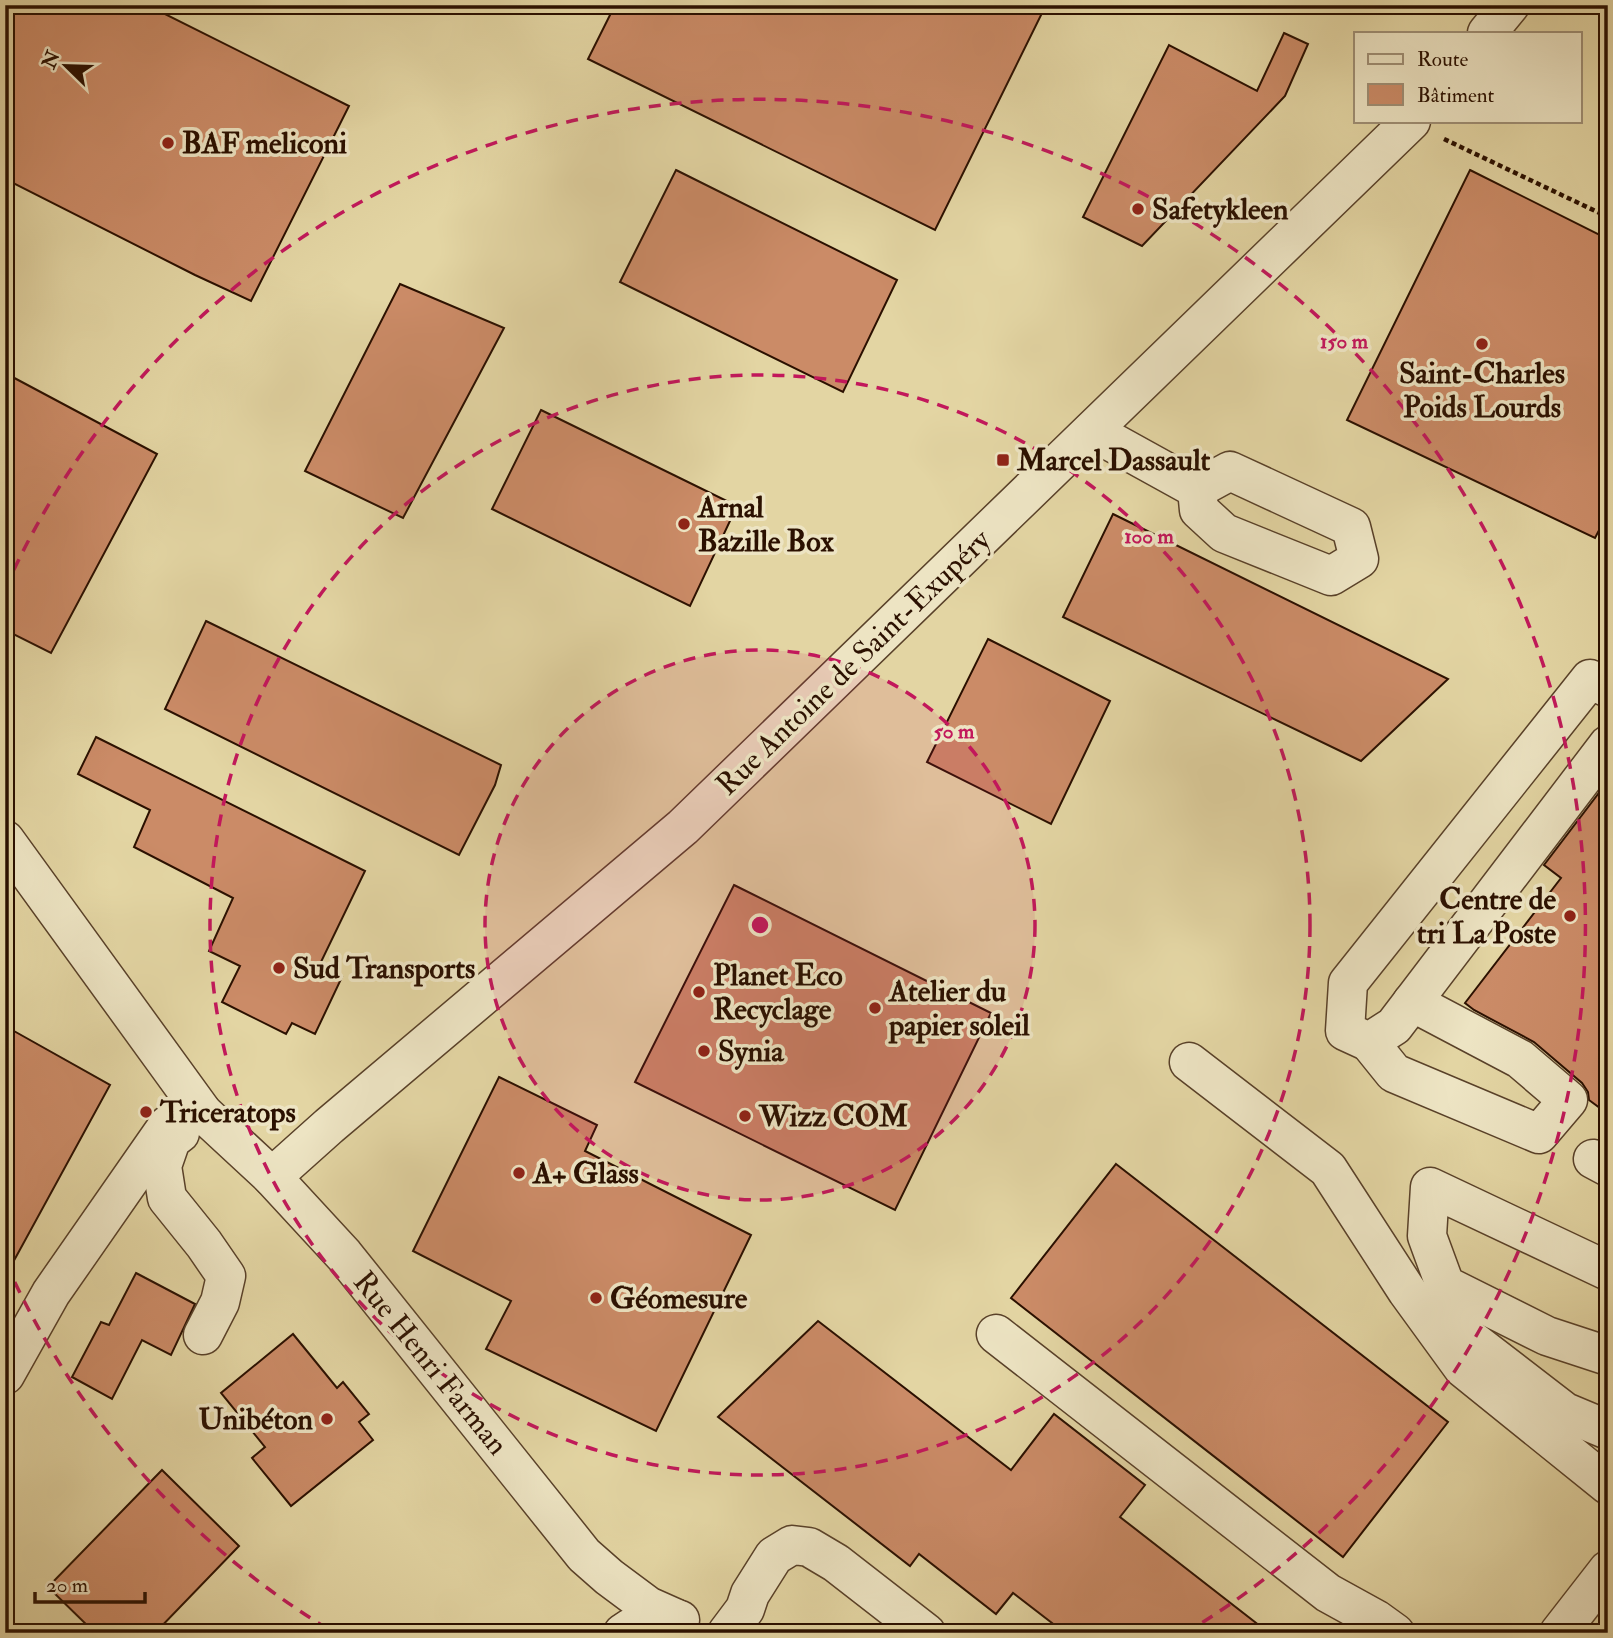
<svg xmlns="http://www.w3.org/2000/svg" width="1613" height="1638" viewBox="0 0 1613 1638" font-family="'IM FELL Double Pica',serif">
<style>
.building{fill:#cb8b67;stroke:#2b1000;stroke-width:2}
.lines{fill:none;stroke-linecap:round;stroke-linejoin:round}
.minor-casing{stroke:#594129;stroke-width:41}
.path{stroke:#2b1000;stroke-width:4.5;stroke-dasharray:5 3.5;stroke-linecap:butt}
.minor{stroke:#ede4c3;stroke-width:38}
.ring{fill:none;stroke:#c2185b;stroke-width:3.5;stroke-dasharray:12 9}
.poi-dot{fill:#8f2418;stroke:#ede4c3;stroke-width:2.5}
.labels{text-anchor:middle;stroke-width:7;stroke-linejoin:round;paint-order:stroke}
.poi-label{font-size:30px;font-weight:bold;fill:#2b1000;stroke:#ede4c3;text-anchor:start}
.street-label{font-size:30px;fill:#2b1000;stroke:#ede4c3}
.centre{fill:#c2185b;stroke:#ede4c3;stroke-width:3.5}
.ring-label{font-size:21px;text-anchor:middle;font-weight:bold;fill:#c2185b;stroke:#ede4c3;stroke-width:7;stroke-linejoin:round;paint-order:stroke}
</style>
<rect width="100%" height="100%" fill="#e3d5a3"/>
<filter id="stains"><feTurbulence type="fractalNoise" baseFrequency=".00286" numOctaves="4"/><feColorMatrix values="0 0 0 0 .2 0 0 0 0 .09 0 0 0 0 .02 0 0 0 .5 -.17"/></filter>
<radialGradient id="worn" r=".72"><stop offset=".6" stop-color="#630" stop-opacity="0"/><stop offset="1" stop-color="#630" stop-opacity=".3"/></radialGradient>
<g class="building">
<path d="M5,5h142l202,101 -98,195 -56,-26 -190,-96z"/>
<path d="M615,5h431l-111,225 -347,-171z"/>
<path d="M1284,33l24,11 -23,52 -143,150 -59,-29 86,-172 88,46z"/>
<path d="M676,170l221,110 -54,112 -223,-110z"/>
<path d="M1470,170l138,69v274l-13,25 -248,-118z"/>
<path d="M400,284l104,44 -101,190 -98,-47z"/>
<path d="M5,373l152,81 -106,199 -46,-23z"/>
<path d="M541,410l196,96 -47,100 -198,-97z"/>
<path d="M1113,514l335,165 -87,82 -298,-144z"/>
<path d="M206,621l295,144 -6,20 -36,70 -294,-146z"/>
<path d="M988,639l122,62 -59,123 -124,-62z"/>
<path d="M96,737l269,134 -46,95 23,11 -27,57 -23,-11 -6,11 -64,-32 18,-36 -31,-15 24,-53 -99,-51 16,-37 -72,-36z"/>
<path d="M1608,781v333l-19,-14 -1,-8 -6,-9 -48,-41 -60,-32 -9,-7 96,-125 -17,-13z"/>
<path d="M734,885l257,128 -96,197 -260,-128z"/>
<path d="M5,1026l105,59 -105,192z"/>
<path d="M499,1077l98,48 -12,26 166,84 -95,196 -170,-82 25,-48 -98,-50z"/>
<path d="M1116,1164l332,258 -105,135 -332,-259z"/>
<path d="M136,1273l59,31 -24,51 -29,-15 -30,59 -40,-22 29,-55 8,3z"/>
<path d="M818,1321l193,149 43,-56 91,71 -25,32 149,116h-204l-52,-40 -17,21 -77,-60 -9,12 -192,-149z"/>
<path d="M293,1334l44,54 6,-6 26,32 -10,8 14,18 -82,66 -39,-48 13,-11 -44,-54z"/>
<path d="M162,1470l77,76 -84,87h-60l-47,-46z"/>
</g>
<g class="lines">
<g class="minor-casing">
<g id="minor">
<path d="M1487,33l23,-28"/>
<path d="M1092,431l105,58 2,21 25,23 107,43 28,-17 -8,-32 -121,-56 -33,18"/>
<path d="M1608,688l-18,-9 -242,304 -3,48 24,11 25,-16 214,-281"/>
<path d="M5,840l198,273 69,64 72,78 240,300 25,22 39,29 27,12"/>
<path d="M1369,1042l25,31 145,61 29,-34 -48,-41 -108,-57"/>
<path d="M1189,1062l139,107 79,122 56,77 145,117"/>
<path d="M180,1133l-9,7 -9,26 5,32 37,46 22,32 -6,26 -17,33"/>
<path d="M1593,1159l15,8"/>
<path d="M272,1177l57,-51 354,-299 728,-706"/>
<path d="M1608,1271l-178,-84 -3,49 18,49 102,51 61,20"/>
<path d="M1439,1315l126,97 43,18"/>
<path d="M996,1334l332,259 49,27 18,13"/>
<path d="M5,1375l46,-82 117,-168 35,-12"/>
<path d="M623,1633c17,-12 36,-21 57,-13"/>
<path d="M727,1633l18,-24 5,-15 24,-38 18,-11 17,2 27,16 90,70"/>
<path d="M1559,1633l49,-63"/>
</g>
</g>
<path class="path" d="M1444,139l164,78"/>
<use href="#minor" class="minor"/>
</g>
<circle cx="760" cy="925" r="275" fill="#c2185b" fill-opacity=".12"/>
<g class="ring">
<circle cx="760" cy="925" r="275"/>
<circle cx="760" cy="925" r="550"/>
<path d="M328 1629A826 826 0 0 1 5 1261M5 589A826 826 0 1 1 1192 1629"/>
</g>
<g class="poi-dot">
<circle cx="168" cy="143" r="7"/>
<circle cx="1138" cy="209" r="7"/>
<circle cx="1482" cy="344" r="7"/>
<rect x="996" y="453" width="14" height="14" rx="3.5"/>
<circle cx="684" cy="524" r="7"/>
<circle cx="1570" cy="916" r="7"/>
<circle cx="279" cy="968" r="7"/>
<circle cx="699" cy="992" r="7"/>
<circle cx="875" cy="1008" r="7"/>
<circle cx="704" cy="1051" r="7"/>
<circle cx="146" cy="1112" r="7"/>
<circle cx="745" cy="1116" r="7"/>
<circle cx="519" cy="1173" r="7"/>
<circle cx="596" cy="1298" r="7"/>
<circle cx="327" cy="1419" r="7"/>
</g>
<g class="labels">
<g class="poi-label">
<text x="182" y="153">BAF meliconi</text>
<text x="1152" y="219">Safetykleen</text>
<text x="1482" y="383" text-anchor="middle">Saint-Charles<tspan x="1482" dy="34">Poids Lourds</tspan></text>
<text x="1017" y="470">Marcel Dassault</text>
<text x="698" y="517">Arnal<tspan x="698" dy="34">Bazille Box</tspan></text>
<text x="1556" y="909" text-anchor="end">Centre de<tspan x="1556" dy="34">tri La Poste</tspan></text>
<text x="293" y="978">Sud Transports</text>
<text x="713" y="985">Planet Eco<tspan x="713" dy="34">Recyclage</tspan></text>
<text x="889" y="1001">Atelier du<tspan x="889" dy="34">papier soleil</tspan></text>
<text x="718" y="1061">Synia</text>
<text x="160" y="1122">Triceratops</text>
<text x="759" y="1126">Wizz COM</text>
<text x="533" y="1183">A+ Glass</text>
<text x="610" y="1308">Géomesure</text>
<text x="313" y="1429" text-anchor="end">Unibéton</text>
</g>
<g class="street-label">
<text transform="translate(853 662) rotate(-44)" y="10">Rue Antoine de Saint-Exupéry</text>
<text transform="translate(431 1363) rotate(51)" y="10">Rue Henri Farman</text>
</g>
</g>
<circle cx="760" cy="925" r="10" class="centre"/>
<g class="ring-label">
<text x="1344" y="348">150 m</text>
<text x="1149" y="543">100 m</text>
<text x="954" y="738">50 m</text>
</g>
<rect width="1613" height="1638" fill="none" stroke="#e3d5a3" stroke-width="28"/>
<rect x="7" y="7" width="1599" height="1624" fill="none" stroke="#2b1000" stroke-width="3.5"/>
<rect x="14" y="14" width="1585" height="1610" fill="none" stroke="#2b1000" stroke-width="2"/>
<rect x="1354" y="32" width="228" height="91" fill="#ede4c3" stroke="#9f8f75" stroke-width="2"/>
<rect x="1368" y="54" width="35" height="10" fill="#ede4c3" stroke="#9f8f75" stroke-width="2"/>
<text x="1417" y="66" font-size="21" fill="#2b1000">Route</text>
<rect x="1368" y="84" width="35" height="21" fill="#cb8b67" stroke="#9f8f75" stroke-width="2"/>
<text x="1417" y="102" font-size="21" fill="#2b1000">Bâtiment</text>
<g transform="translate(66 66) rotate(293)" stroke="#ede4c3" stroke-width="5" paint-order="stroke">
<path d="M0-5L12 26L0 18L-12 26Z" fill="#2b1000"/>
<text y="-10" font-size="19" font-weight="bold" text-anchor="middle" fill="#2b1000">N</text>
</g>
<path d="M35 1592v10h110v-10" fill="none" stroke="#2b1000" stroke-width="3.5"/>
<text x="46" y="1592" font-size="21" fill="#2b1000" stroke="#ede4c3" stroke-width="5" paint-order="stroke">20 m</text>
<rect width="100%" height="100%" filter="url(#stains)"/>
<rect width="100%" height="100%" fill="url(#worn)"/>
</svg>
